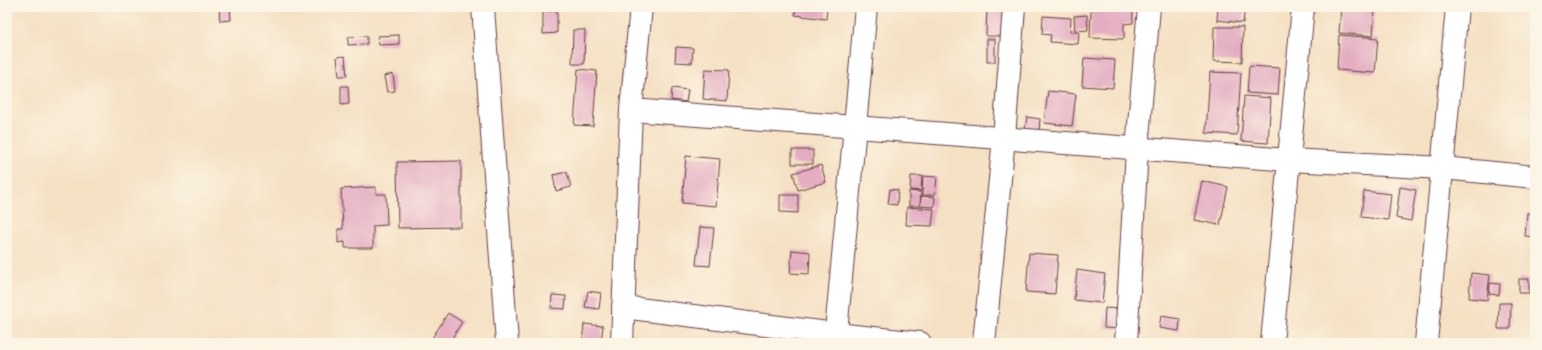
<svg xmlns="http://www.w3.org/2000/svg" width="1542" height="350" viewBox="0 0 1542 350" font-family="Itim,sans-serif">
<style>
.building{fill:#e4adc2}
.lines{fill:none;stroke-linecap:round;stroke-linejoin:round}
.minor-casing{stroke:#643c42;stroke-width:24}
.minor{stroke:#fff;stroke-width:22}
</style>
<rect width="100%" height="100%" fill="#fcf5e5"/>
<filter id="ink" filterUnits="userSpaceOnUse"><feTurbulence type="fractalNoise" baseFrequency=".025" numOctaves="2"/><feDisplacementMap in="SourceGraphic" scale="8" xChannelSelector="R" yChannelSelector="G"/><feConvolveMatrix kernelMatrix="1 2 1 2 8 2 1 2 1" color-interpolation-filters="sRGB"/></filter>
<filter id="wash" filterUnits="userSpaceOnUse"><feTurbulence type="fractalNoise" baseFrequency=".012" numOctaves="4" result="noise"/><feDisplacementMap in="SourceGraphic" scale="16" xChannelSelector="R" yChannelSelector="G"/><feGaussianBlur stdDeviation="0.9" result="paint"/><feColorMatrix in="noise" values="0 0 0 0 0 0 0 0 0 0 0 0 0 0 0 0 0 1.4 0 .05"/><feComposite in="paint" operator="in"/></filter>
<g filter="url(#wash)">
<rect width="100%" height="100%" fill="#f5e0c3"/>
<g id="blocks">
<g class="building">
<path d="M219,7h11l1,13 -11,1z"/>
<path d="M796,7h31l-1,12 -31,-4z"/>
<path d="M987,7l21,1 -1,28h-21z"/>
<path d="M1091,7h42v16l-9,1v15l-34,-1z"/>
<path d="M1218,7h27l-2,16 -26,-3z"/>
<path d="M1341,7h34l-2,29 -34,-3z"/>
<path d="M543,11h14v22l-14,1z"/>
<path d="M1087,15l1,15 -13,1 -1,-15z"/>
<path d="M1043,16l28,2 -1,14h9l-1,12 -28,-2 1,-7 -9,-1z"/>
<path d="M1214,27h29l-1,35 -29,-1z"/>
<path d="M573,30h12l-1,34h-12z"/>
<path d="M399,35v9l-20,1 -1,-9z"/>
<path d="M1339,35l39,3 -3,35 -38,-3z"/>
<path d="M367,36v8l-19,1v-8z"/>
<rect x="987" y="39" width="8" height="23"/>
<path d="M676,47l17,1 -1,15 -17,-1z"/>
<path d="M345,56l2,20h-8l-2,-19z"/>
<path d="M1084,58l31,2 -2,28 -31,-2z"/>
<path d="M1249,66l31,2 -2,27 -31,-2z"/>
<path d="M578,69l19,2 -4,55 -19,-1z"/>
<path d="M705,69l24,1 -2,31 -24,-2z"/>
<path d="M1210,72l31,1 -4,62 -31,-2z"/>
<path d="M393,74l2,17 -8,1 -3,-16z"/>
<path d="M341,86h7l1,18 -8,1z"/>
<path d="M672,88l16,2 -2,12 -15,-2z"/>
<path d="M1048,91l28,3 -4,32 -28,-3z"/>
<path d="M1244,96l27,2 -3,45 -27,-2z"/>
<path d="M1027,117l13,2 -1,12 -14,-2z"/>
<rect x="792" y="150" width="21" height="14"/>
<path d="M686,156l34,3 -4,47 -34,-3z"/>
<path d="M461,161v66l-63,1 -1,-66z"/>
<path d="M821,165l5,17 -28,8 -5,-17z"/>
<path d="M567,172l4,15 -15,4 -3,-16z"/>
<path d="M911,176h11l-1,15 -11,-1z"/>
<path d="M923,176l14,1 -2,18h-13z"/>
<path d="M1202,181l26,6 -8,38 -26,-5z"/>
<path d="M376,187v7h10l1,31 -14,1v22h-28v-6l-7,1v-14h5l-2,-40z"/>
<path d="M1400,187l16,3 -5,31 -15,-3z"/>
<path d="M890,189l8,1 -1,15 -9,-1z"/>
<path d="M909,191l12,1 -1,14h-11z"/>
<path d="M1364,191l27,3 -3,26 -27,-3z"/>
<path d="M780,195h18v18l-18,-1z"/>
<path d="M921,196l14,1 -1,10 -14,-1z"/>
<path d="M907,207l27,2 -2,17 -26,-1z"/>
<path d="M1527,213h8v24l-10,-1z"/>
<path d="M700,227l14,1 -4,38 -14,-1z"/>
<path d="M792,250l18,2 -1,22 -19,-1z"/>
<path d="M1029,253l29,2 -3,39 -29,-2z"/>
<path d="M1077,270l28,4 -3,29 -28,-3z"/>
<path d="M1471,273l19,2 -3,25 -18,-2z"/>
<rect x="1519" y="279" width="10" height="14"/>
<path d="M1490,283l10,1 -1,11 -10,-1z"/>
<path d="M588,291l13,2 -2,16 -14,-2z"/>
<path d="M552,295l14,1 -1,13 -14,-1z"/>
<path d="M1499,303h12l-1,26h-12z"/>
<path d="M1105,308l16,1 -1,20 -16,-1z"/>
<path d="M448,313l14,9 -13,21h-20z"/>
<path d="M1161,316l19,3 -1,12 -20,-3z"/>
<path d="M584,324l19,2 -2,17h-19z"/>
</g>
</g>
</g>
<g filter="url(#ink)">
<use href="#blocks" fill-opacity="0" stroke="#643c42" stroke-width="1"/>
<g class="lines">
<g class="minor-casing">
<g id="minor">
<path d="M483,7l24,336"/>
<path d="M631,110l658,50 154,8 92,9"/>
<path d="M623,307l213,27 84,9"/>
<path d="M622,343l9,-233 10,-103"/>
<path d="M835,343l31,-336"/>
<path d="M984,343l20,-205 10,-131"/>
<path d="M1126,343l11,-194 12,-142"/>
<path d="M1272,343l31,-336"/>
<path d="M1426,343l31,-336"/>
</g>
</g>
<use href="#minor" class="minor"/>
</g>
</g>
<rect width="1542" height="350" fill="none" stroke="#fcf5e5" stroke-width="24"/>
</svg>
